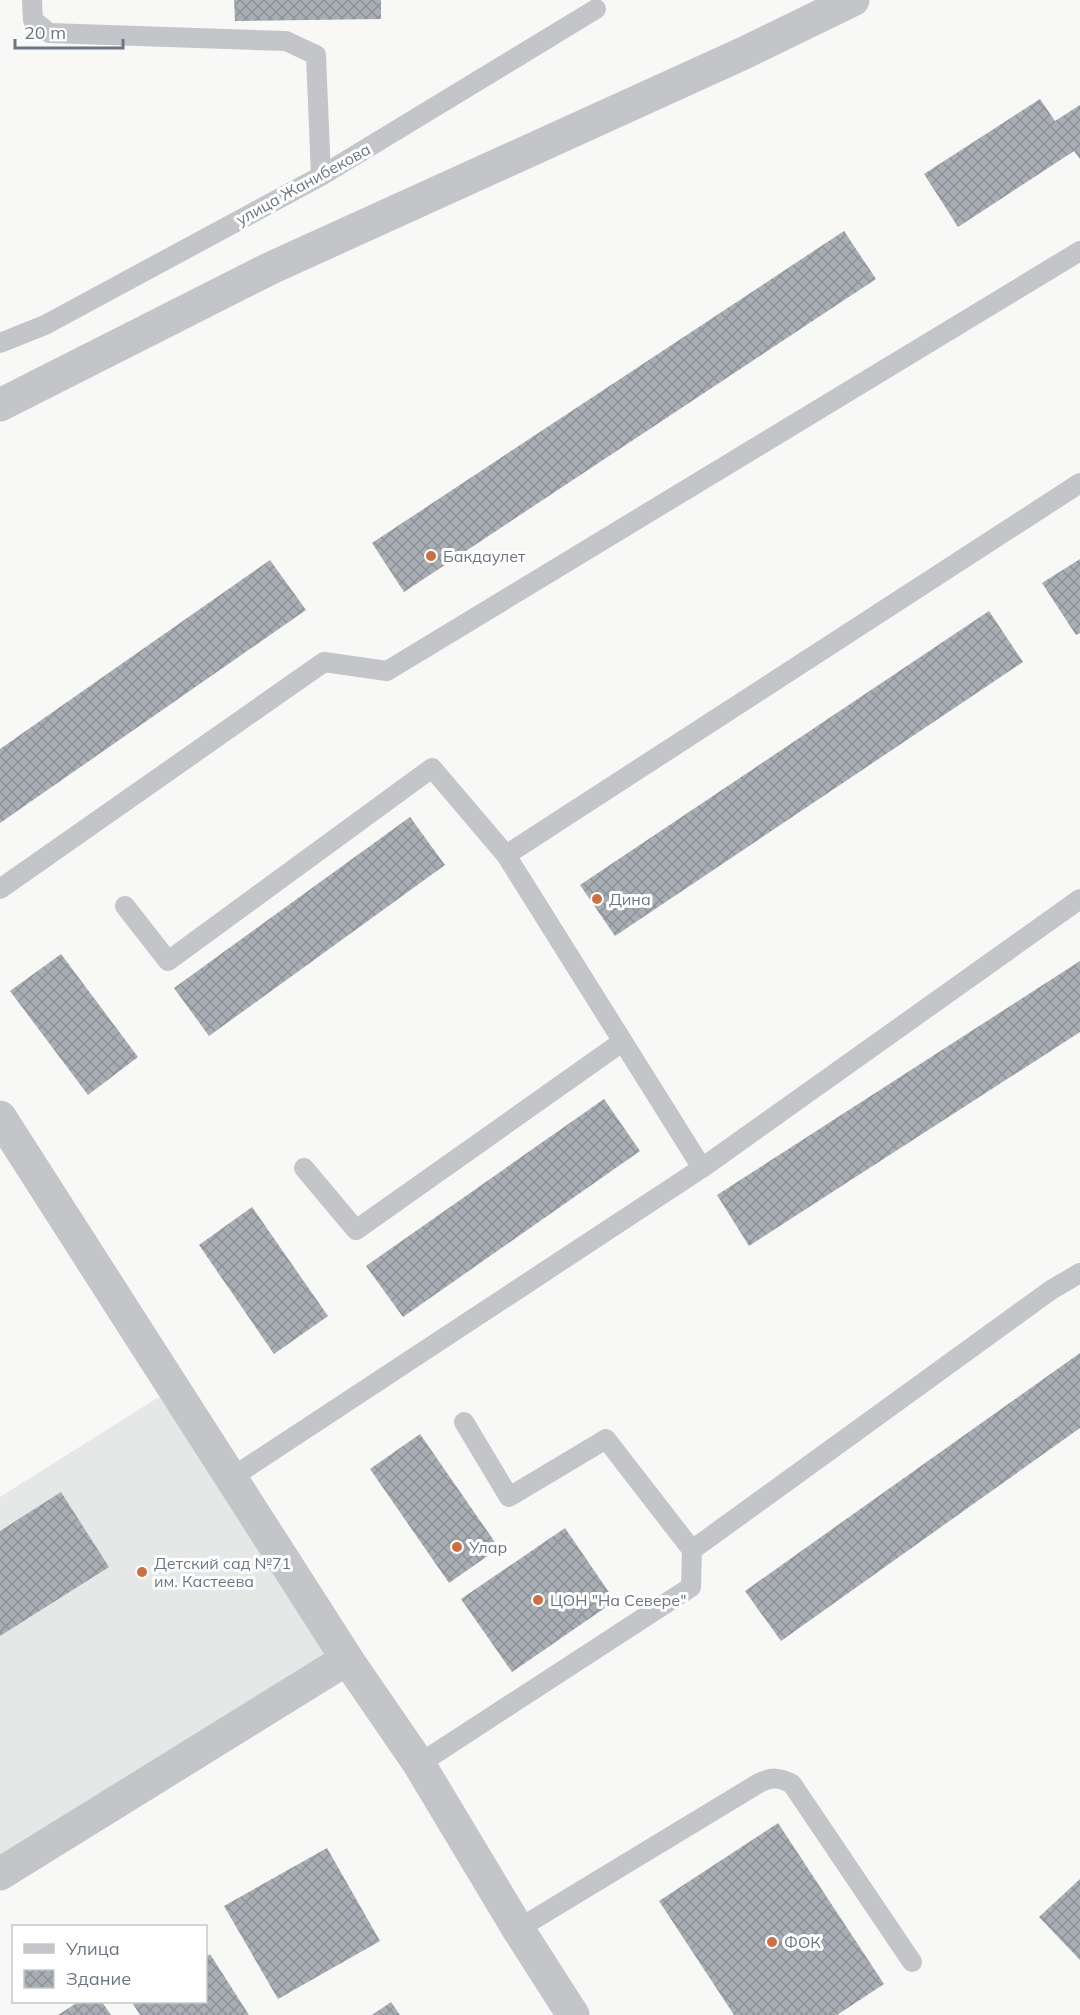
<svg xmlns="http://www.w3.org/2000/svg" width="1080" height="2015" viewBox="0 0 1080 2015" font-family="Mulish,sans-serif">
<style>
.built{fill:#e6e7e7}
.building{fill:url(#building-cross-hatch)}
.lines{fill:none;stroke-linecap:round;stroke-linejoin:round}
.service{stroke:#c3c5c9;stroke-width:20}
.minor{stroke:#c3c5c9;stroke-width:33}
.poi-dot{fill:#cd6f42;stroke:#fff;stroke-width:2}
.labels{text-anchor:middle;stroke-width:6;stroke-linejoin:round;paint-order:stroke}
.street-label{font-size:16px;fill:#6c7683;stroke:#fff}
.poi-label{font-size:16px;fill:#6c7683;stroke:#fff;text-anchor:start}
</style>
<defs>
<pattern id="building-cross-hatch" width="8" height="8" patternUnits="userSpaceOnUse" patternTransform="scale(1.5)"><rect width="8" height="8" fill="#a8aeb4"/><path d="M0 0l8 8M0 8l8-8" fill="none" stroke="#8d9298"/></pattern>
</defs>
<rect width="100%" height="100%" fill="#f8f8f6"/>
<path class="built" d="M159,1397l180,250 -339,211v-361z"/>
<g class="building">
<path d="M234,0h147v19l-146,2z"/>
<path d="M1040,99l15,22 25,-16v54l-6,-8 -116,76 -34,-53z"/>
<path d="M844,231l32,48 -472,313 -32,-49z"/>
<path d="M1080,559v74l-4,2 -34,-52z"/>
<path d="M270,560l36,50 -306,213v-74z"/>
<path d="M989,611l34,51 -408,274 -35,-51z"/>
<path d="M410,817l35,48 -236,171 -35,-48z"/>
<path d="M61,954l77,103 -50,38 -78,-104z"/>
<path d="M1080,961v71l-331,214 -32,-51z"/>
<path d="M604,1099l36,52 -237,166 -37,-51z"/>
<path d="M252,1207l76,109 -54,38 -75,-109z"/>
<path d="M1080,1353v75l-299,213 -36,-50z"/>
<path d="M420,1434l79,114 -50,35 -79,-114z"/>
<path d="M61,1492l48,75 -109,69v-105z"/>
<path d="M565,1528l50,73 -103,71 -51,-73z"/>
<path d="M778,1823l106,161 -47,31h-103l-75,-114z"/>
<path d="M327,1848l53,93 -102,58 -54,-93z"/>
<path d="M1080,1879v81l-41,-43z"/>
<path d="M210,1954l39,61h-109l-7,-11 3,-2h70v-45z"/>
<path d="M78,2002h24l9,13h-53z"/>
<path d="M391,2002l9,13h-28z"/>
</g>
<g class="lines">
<g class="service">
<path d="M32,0l1,20 16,13 237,8 30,14 5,121"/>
<path d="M0,343l45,-18 276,-149 275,-167"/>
<path d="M506,855l574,-372"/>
<path d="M0,889l324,-227 63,9 693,-420"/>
<path d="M125,906l43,55 264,-193 74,87 196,313"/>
<path d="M304,1168l52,62 266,-188"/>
<path d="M464,1422l45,75 97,-58 86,111"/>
<path d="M231,1478l471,-310 378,-269"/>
<path d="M419,1764l272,-177 1,-37 359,-260 29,-17"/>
<path d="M518,1929l241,-146c13,-6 20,-6 33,1l120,178"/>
</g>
<g class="minor">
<path d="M0,405l271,-137 473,-215 109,-53"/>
<path d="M0,1117l347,542 72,105 99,165 55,86"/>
<path d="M0,1874l347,-215"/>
</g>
</g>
<g class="poi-dot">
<circle cx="431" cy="556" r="6"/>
<circle cx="597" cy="899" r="6"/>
<circle cx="457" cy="1547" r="6"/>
<circle cx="142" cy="1572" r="6"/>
<circle cx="538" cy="1600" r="6"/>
<circle cx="772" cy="1942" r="6"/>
</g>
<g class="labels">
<g class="street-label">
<text transform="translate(303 184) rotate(-29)" y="6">улица Жанибекова</text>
</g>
<g class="poi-label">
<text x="443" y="562">Бакдаулет</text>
<text x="609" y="905">Дина</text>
<text x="469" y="1553">Улар</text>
<text x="154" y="1569">Детский сад №71<tspan x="154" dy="18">им. Кастеева</tspan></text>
<text x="550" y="1606">ЦОН "На Севере"</text>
<text x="784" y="1948">ФОК</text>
</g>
</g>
<rect x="12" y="1925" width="195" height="78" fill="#ffffff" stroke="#c4c8cd" stroke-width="1.5"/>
<rect x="24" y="1944" width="30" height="9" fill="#c3c5c9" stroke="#c4c8cd" stroke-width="1.5"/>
<text x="66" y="1955" font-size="18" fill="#6c7683">Улица</text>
<rect x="24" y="1970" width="30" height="18" fill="url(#building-cross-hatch)" stroke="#c4c8cd" stroke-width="1.5"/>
<text x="66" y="1985" font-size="18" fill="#6c7683">Здание</text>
<path d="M15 39v9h108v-9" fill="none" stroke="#6c7683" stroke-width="3"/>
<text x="24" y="39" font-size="18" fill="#6c7683" stroke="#ffffff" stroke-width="4.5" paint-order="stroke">20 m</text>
</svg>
